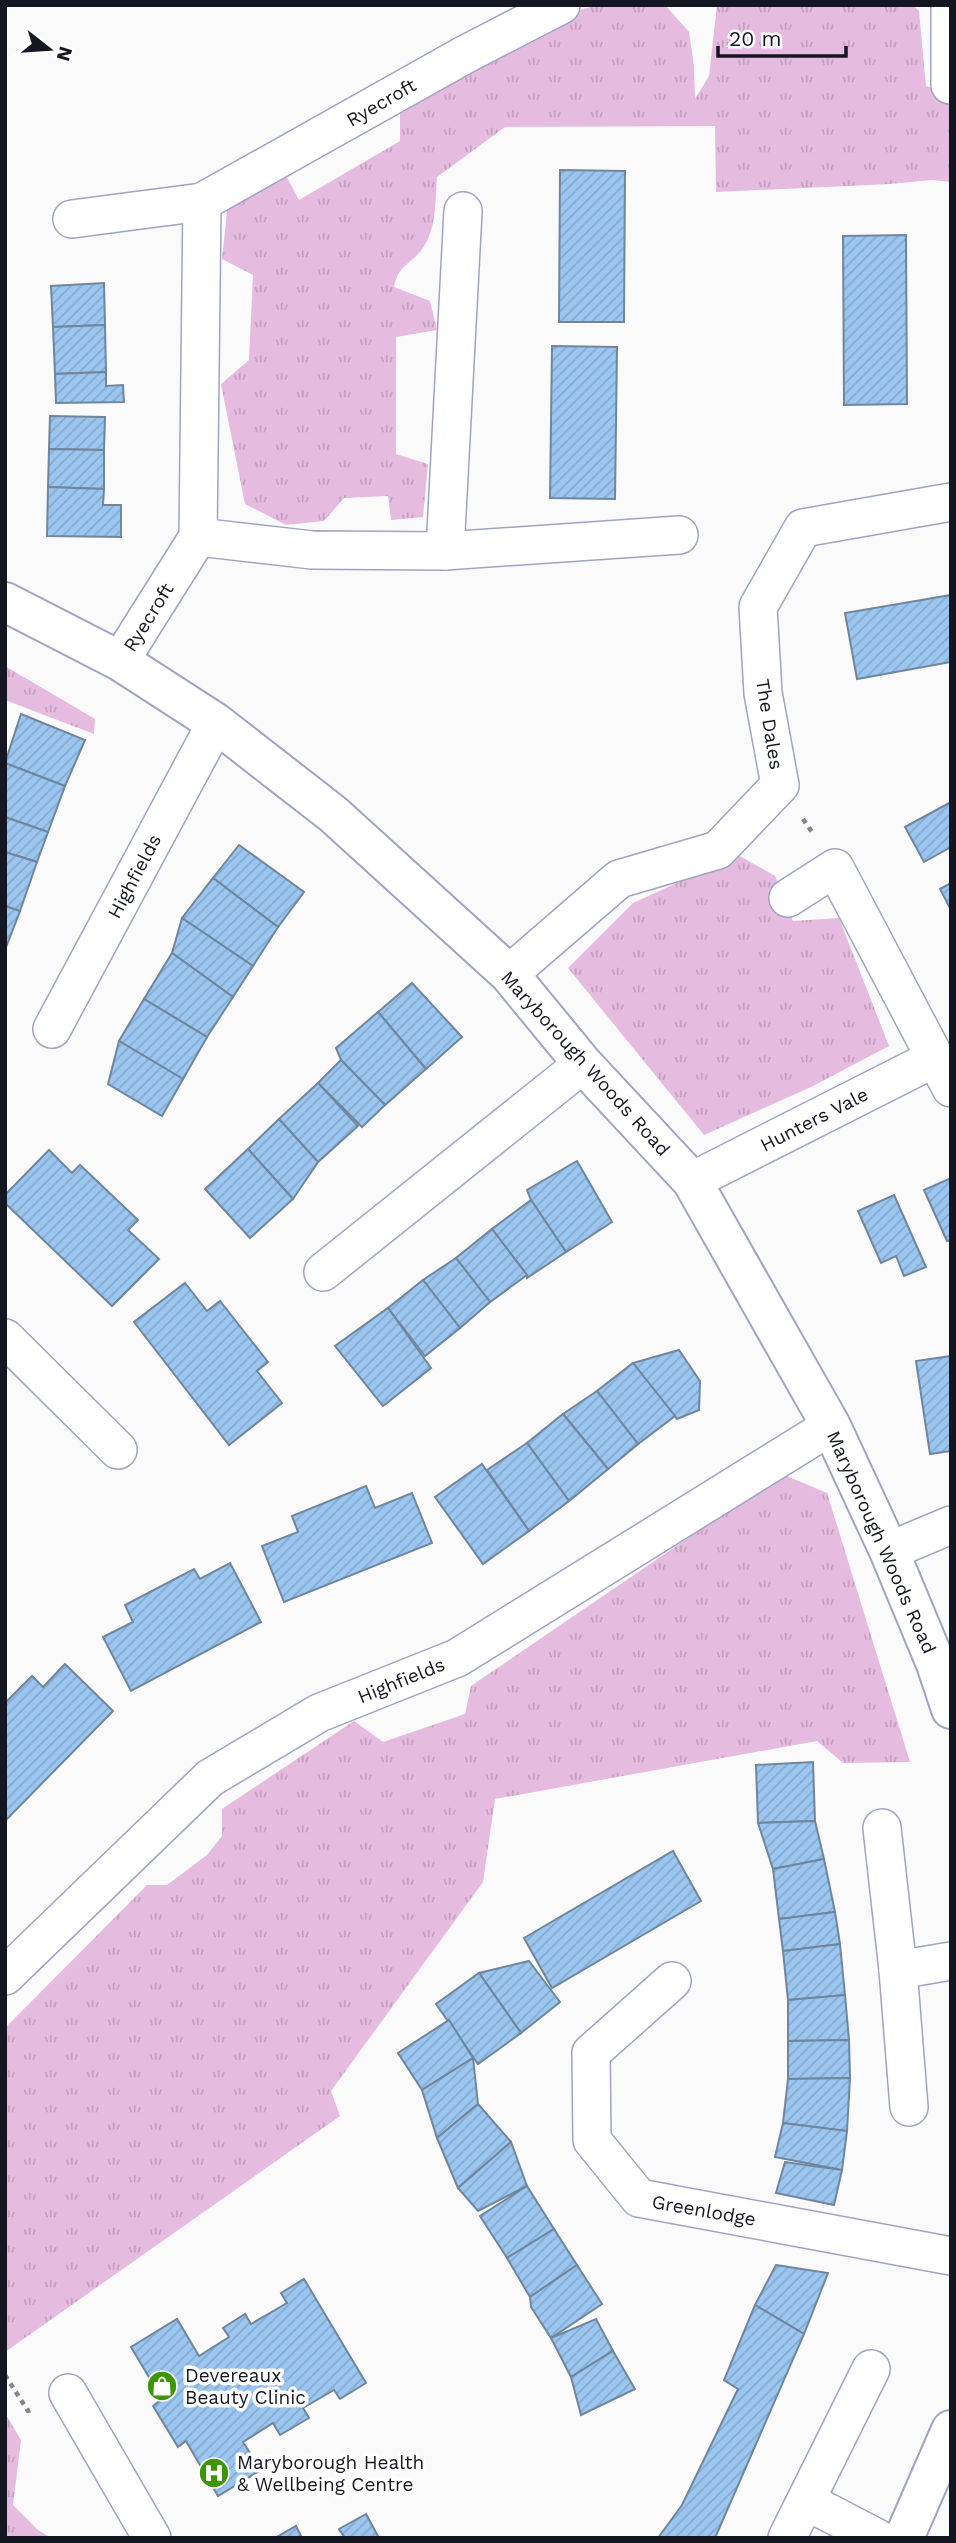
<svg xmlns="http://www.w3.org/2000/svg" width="956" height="2543" viewBox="0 0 956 2543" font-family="'Work Sans',sans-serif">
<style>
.grass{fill:url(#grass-tufts)}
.building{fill:url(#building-hatch);stroke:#6f869d;stroke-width:2}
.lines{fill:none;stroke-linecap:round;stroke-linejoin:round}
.minor-casing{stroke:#9ea4c2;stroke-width:40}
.tertiary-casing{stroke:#9ea4c2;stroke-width:42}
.path{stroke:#85868c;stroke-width:4.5;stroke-dasharray:5 5;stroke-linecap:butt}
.minor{stroke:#fff;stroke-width:37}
.tertiary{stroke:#fff;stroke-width:38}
.labels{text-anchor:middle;stroke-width:7;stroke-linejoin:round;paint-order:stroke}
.street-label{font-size:19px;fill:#141621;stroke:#fff}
.poi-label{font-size:19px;fill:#141621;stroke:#fff;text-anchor:start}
</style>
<defs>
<pattern id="grass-tufts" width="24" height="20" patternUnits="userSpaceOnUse" patternTransform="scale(1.75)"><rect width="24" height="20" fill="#e5bbdf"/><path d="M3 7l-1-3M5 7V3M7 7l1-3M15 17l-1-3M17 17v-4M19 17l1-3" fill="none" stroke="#c4a0bf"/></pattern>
<pattern id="building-hatch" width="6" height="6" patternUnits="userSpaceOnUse" patternTransform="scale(1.75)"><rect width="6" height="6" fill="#9bc6f0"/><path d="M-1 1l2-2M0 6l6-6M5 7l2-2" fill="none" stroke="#85a9ce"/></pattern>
</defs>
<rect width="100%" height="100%" fill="#fafafa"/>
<g class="grass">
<path d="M597,5h68l24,27 5,34 1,33 14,-23 8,-71h196l6,6 7,75 25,9v87l-19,-2 -42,4 -174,8 -1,-66 -210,1 -68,50c-2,25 0,54 -17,75 -13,14 -22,15 -26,35l36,14 7,29 -41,7v117l32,10 -5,53 -32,3 -3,-24 -44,2 -20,23 -38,4 -41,-21 -24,-120 28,-24 4,-85 -31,-16 6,-57 55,-32 16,30 101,-59v-27l176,-103z"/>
<path d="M5,666l90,53 -1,15 -89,-34z"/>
<path d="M738,855l37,21 18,45 46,-3 50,128 -78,41 -107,48 -136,-167 65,-65z"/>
<path d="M782,1474l45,19 83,269 -67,1 -26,-22 -322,58 -12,83 -152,209 9,25 -335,236v-324l142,-143h20l40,-30 15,-19v-27l132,-88 29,21 82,-28 6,-28z"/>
<path d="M5,2413l16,27 -8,65 25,25 13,8h-46z"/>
</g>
<g class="building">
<path d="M560,170l65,1 -1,151h-65z"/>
<path d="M906,235l1,169 -63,1 -1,-169z"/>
<path d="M104,283l1,42 -52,2 -2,-41z"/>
<path d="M105,325l1,47 -51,2 -2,-47z"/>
<path d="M552,346l65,1 -2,152 -65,-1z"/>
<path d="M106,372v14l17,-1 1,17 -68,1 -1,-29z"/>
<path d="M50,416l55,1 -1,33 -55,-1z"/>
<path d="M49,449l55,1v39l-56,-2z"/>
<path d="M48,487l56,2 -1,16h18v32l-74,-1z"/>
<path d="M951,595v67l-94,17 -12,-66z"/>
<path d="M21,714l64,26 -20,46 -60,-23z"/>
<path d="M5,763l60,23 -17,46 -43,-15z"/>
<path d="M951,802v45l-27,15 -19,-35z"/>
<path d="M5,817l43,15 -11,30 -32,-10z"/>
<path d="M239,845l65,47 -26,35 -65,-49z"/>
<path d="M5,852l32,10 -17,49 -15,-5z"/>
<path d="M213,878l65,49 -25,39 -71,-48z"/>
<path d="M951,883v27l-11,-21z"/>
<path d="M5,906l15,5 -15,39z"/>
<path d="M182,918l71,48 -20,31 -61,-44z"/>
<path d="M172,953l61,44 -26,40 -63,-38z"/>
<path d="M412,983l50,54 -36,32 -48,-57z"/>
<path d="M144,999l63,38 -24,42 -64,-38z"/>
<path d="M378,1012l48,57 -41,36 -44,-45 -5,-12z"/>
<path d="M119,1041l64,38 -21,37 -54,-32z"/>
<path d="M341,1060l44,45 -23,22 -44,-44z"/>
<path d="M318,1083l40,43 -40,36 -39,-43z"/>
<path d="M279,1119l39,43 -25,37 -45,-50z"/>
<path d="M248,1149l45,50 -43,39 -45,-49z"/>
<path d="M49,1150l23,23 8,-8 58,55 -10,10 31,29 -47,47 -107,-103v-8z"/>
<path d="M577,1161l35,61 -46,30 -35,-52 -4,-10z"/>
<path d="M951,1178v62l-4,1 -23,-51z"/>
<path d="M894,1195l32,72 -22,9 -8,-20 -15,7 -23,-52z"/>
<path d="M531,1200l35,52 -39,26v-3l-35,-46z"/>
<path d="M492,1229l35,46 -37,27 -34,-44z"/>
<path d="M456,1258l34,44 -30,26 -37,-48z"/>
<path d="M423,1280l37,48 -35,28 -37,-48z"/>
<path d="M185,1283l22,28 13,-10 48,61 -11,9 25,32 -53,42 -95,-123z"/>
<path d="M388,1308l43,60 -48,38 -48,-60z"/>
<path d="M679,1350l21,31 -1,29 -22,9 -44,-56z"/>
<path d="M951,1356v95l-21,3 -14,-93z"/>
<path d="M633,1363l42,53 -37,28 -41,-53z"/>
<path d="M597,1391l41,53 -30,25 -45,-55z"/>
<path d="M563,1414l45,55 -39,32 -42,-58z"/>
<path d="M527,1443l42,58 -40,30 -42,-61z"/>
<path d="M482,1464l47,67 -46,33 -48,-67z"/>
<path d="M366,1486l9,22 37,-15 20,50 -148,59 -22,-56 36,-14 -6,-16z"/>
<path d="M230,1563l31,59 -130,69 -28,-54 30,-15 -8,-17 69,-36 6,10z"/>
<path d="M65,1664l48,47 -108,110v-118l27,-27 11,11z"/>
<path d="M813,1762l2,59 -57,2 -2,-58z"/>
<path d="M815,1821l9,38 -51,10 -15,-46z"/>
<path d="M673,1851l28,50 -149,87 -28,-50z"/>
<path d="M824,1859l11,53 -56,7 -6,-50z"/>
<path d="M835,1912l5,32 -57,7 -4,-32z"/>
<path d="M840,1944l5,51 -57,5 -5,-49z"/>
<path d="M529,1961l31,41 -39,31 -42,-60z"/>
<path d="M479,1973l42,60 -43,31 -42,-60z"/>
<path d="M845,1995l4,45 -61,1v-41z"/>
<path d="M449,2020l24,38 -51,32 -24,-37z"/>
<path d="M849,2040l1,38 -62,1v-38z"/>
<path d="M473,2058l5,46 -41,34 -15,-48z"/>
<path d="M850,2078l-3,53 -64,-8 5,-44z"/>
<path d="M478,2104l33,38 -53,46 -21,-50z"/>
<path d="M783,2123l64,8 -5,39 -67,-13z"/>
<path d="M511,2142l16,44 -49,25 -20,-23z"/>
<path d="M785,2162l57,8 -8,35 -58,-12z"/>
<path d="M527,2186l27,43 -47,29 -27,-42z"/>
<path d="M554,2229l23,36 -47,32 -23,-39z"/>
<path d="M577,2265l25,39 -51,34 -20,-31 -1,-10z"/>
<path d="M776,2265l52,8 -24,61 -49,-29z"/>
<path d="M304,2279l62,104 -26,16 -6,-9 -31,18 6,10 -29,17 -7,-12 -30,19 18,28 -43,26 -32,-55 -8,6 -25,-41 9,-7 -31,-52 46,-28 22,37 30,-19 -6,-9 22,-14 6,10 36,-21 -6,-10z"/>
<path d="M755,2305l49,29 -89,204h-57l24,-33 56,-116 -14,-9z"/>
<path d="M596,2319l17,32 -42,26 -20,-39z"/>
<path d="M613,2351l22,38 -54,26 -10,-38z"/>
<path d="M366,2514l13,24h-34l-6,-9z"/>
<path d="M296,2526l6,12h-27z"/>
</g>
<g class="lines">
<g class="minor-casing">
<g id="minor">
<path d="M950,85v-80"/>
<path d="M72,219l130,-17 264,-148 95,-49"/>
<path d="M198,537l114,13 133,1 234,-16"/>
<path d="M445,551l18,-340"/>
<path d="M120,661l78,-124 4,-335"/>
<path d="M788,898l47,-30 116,220"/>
<path d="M509,974l110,-95 99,-29 62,-65 -17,-92 -5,-86 45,-79 148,-26"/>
<path d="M52,1029l164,-306"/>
<path d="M692,1181l243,-123"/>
<path d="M323,1272l260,-208"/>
<path d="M5,1338l113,112"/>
<path d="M889,1551l62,-26"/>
<path d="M882,1828l16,142 11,137"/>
<path d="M898,1970l53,-9"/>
<path d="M5,1976l205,-198 109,-65 138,-55 374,-232"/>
<path d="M672,1981l-81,72 1,87 47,58 312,58"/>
<path d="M68,2393l84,145"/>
<path d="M806,2501l71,37"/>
<path d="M787,2538l84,-169"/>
</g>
</g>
<g class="tertiary-casing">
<g id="tertiary">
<path d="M5,602l115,59 96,62 117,91 176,160 74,90 109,117 139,245 58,125 47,113 15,45"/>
<path d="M904,2538l47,-108"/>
</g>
</g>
<g class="path">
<path d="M803,819l11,16"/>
<path d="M5,2375l23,36 5,-2"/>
</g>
<use href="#minor" class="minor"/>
<use href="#tertiary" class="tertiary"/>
</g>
<defs>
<g id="shop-disc" transform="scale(1.575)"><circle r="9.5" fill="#3e950a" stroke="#fff"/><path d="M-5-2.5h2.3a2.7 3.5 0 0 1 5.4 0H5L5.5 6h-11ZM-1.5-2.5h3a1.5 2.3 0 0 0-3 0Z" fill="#fff"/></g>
<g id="hospital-disc" transform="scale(1.575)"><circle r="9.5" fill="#3e950a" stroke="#fff"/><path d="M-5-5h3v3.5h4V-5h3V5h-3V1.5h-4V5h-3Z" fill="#fff"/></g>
</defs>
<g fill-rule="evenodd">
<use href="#shop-disc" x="162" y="2386"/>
<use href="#hospital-disc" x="214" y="2473"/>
</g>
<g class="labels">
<g class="street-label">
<text transform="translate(381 102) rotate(-30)" y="7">Ryecroft</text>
<text transform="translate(148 617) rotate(-58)" y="7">Ryecroft</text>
<text transform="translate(770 724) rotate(81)" y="7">The Dales</text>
<text transform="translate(134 876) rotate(-62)" y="7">Highfields</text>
<text transform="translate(586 1063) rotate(48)" y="7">Maryborough Woods Road</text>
<text transform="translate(814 1119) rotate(-27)" y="7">Hunters Vale</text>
<text transform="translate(882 1542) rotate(66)" y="7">Maryborough Woods Road</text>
<text transform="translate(401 1680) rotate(-22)" y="7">Highfields</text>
<text transform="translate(704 2210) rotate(10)" y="7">Greenlodge</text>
</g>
<g class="poi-label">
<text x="185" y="2382">Devereaux<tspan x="185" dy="22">Beauty Clinic</tspan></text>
<text x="237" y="2469">Maryborough Health<tspan x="237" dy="22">&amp; Wellbeing Centre</tspan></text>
</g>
</g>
<rect width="956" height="2543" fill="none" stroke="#141621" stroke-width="14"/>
<g transform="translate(49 49) rotate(107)" stroke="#ffffff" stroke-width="5" paint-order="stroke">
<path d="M0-5L12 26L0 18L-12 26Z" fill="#141621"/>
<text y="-10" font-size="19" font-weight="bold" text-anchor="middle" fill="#141621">N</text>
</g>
<path d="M718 46v10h128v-10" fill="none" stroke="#141621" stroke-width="3.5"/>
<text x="729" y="46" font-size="21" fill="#141621" stroke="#ffffff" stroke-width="5" paint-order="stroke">20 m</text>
</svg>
